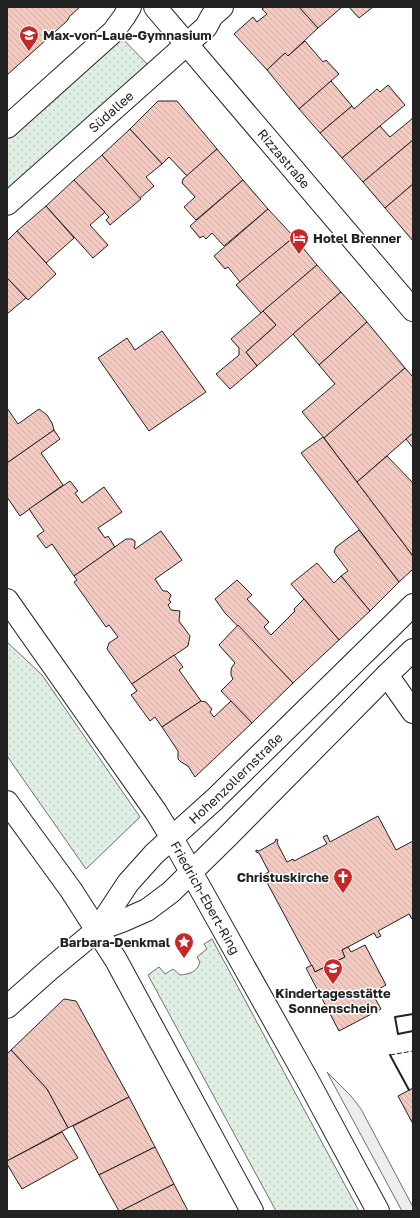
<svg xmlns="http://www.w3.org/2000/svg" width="420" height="1218" viewBox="0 0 420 1218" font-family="'Golos Text',sans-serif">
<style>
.grass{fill:url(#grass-dots);stroke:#6f6f6f}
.parking{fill:#ededed;stroke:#6f6f6f}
.building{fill:url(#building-back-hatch);stroke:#222}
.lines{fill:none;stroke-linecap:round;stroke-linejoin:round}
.minor-casing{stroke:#222;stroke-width:24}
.major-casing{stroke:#222;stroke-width:24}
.minor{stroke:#fff;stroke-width:22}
.major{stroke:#fff;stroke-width:22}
.fence{stroke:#222;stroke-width:1;stroke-dasharray:5 2;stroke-linecap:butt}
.wall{stroke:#222;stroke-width:2}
.labels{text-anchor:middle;stroke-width:3;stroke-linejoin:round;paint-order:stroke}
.poi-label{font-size:13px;font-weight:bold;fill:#222;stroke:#fff;text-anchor:start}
.street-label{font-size:13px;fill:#222;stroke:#fff}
</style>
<defs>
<pattern id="grass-dots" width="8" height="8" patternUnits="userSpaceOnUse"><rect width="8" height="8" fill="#e0efe3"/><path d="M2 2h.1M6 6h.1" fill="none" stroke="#c0cdc2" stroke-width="1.8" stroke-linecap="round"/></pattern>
<pattern id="building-back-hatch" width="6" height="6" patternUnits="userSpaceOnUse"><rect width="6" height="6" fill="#f3c9c0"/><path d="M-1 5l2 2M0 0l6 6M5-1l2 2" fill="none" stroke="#d0aca5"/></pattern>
</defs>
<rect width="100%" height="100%" fill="#fff"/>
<g class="grass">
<path d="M120,36l29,30 -142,129v-57z"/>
<path d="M7,642l35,33 98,142 -54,52 -79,-113z"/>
<path d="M212,939l147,272h-83l-128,-236 11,-8 6,7 8,-5 7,6c10,-1 17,-3 20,-13l-3,-5 10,-8 -3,-5z"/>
</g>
<path class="parking" d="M327,1072l24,24 10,13 52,98v4h-11z"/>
<g class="building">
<path d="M7,7h73l-10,9 -3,5 -60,54z"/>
<path d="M265,7h34l19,21 -30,28 -3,-3 -18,17 -33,-36 19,-17 4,5 10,-8 -5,-5z"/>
<path d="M299,7h43l-24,21z"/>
<path d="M349,7h24l-14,11z"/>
<path d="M305,41l18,21 3,-2 13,14 -40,35 -32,-39 18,-17 3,3z"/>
<path d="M331,81l21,25 -32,27 -21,-24z"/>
<path d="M388,85l17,20 -63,53 -22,-25 32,-27 2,3 23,-20 3,3z"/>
<path d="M158,101h19l40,48 -30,27 -18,-19 -7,7 -32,-35z"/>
<path d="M413,118v22l-50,42 -21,-24 38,-32 10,11z"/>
<path d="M130,129l32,35 -16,13 8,9 -15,13 -37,-44z"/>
<path d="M413,140v44l-28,24 -22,-26z"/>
<path d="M217,149l26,31 -47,40 -12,-13 11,-10 -13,-14 1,-4z"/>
<path d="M102,155l39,44 -31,26 -4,-5 3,-3 -35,-37z"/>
<path d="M74,180l31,32 -15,13 18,20 -15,13 -47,-52z"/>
<path d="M243,180l25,29 -44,37 -12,-13 -6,6 -3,-3 -3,2 -10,-12z"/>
<path d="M413,184v57l-28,-33z"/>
<path d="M46,206l28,32 -28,25 -29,-32z"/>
<path d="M268,209l26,28 -54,45 -12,-15 -3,2 -11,-13z"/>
<path d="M17,231l39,43 -28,26 -21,-22v-37z"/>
<path d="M294,237l23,28 -56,48 -25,-28z"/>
<path d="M317,265l24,27 -84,74 -11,-14 30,-27 -13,-14z"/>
<path d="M7,278l19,20 -19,16z"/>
<path d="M341,292l26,30 -48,43 -26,-31z"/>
<path d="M263,311l13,14 -30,27 11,14 -27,23 -14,-15 23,-19v-7l-8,-9z"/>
<path d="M367,322l38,46 -81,70 -22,-26 33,-28 -16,-19z"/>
<path d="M162,331l44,61 -57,39 -51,-73 29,-20 8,12z"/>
<path d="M405,368l8,9v56l-56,49 -33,-44z"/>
<path d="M7,408l11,16 21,-15 8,6 5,8 2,7 -47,33z"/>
<path d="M54,430l6,9 -19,14 22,32 -43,31 -13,-19v-34z"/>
<path d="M413,433v15l-7,-9z"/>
<path d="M323,437l90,119v13l-14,13 -98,-129z"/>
<path d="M387,456l26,27v73l-56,-74z"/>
<path d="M70,481l8,10 -3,2 7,10 22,-16 18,25 -24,16 7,10 3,-2 7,11 -41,29 -22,-32 -6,4 -9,-12 7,-5 -15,-22z"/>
<path d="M359,530l40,52 -29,29 -29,-35 7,-5 -14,-19 2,-5z"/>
<path d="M161,531l21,29 -27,19 8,12h4l4,4 -2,5 2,2 -3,3 3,5 9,1 -1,10 11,15 -2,10 -56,38 -25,-35 2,-6 9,-6 -9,-12 -3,2 -32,-45 3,-2 -3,-4 52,-37h6l3,2v4l-1,2 1,2z"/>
<path d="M317,563l17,20 7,-7 29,35 -31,29 -48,-56z"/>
<path d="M237,580l15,15 -5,4 22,23 -5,5 7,8 24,-24 -1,-2 10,-10 35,41 -46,43 -68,-70 -10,-14z"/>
<path d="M238,625l55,58 -41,40 -31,-32 12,-12 -2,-4v-5l1,-3 3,-4 -16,-18z"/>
<path d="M174,655l9,12 -4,3 22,31 -39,26 -7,-10 -5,4 -19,-26 6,-4 -5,-7z"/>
<path d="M201,701l5,1 6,7 -2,3 4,5 17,-16 21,22 -57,54 -7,-11 -7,-4 -3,-3v-8l-16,-24z"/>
<path d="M378,816l18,34 17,-9v78h-1l-3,-5 -31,17 3,5 -4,2 -3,-5 -26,14 -6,3 3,7 -30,15 -52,-97 6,-3 -10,-19 -3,-1v-2l3,1 16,-9 1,-3 2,1 -1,3 10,19 6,-3 1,2 33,-17 -4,-7 4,-2 3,7z"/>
<path d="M365,945l21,40 -14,8 9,16 -42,22 -33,-63 6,-3 3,7 30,-15 -3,-7 6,-3 3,5z"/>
<path d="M64,999l12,2 53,96 -61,31 -21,-39 -36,-39z"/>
<path d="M11,1050l36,39 21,39 -61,33v-107z"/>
<path d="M413,1088v36l-15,-28z"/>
<path d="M129,1097l26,50 -56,28 -26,-49z"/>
<path d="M62,1132l16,26 -56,31 -15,-25v-3z"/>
<path d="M155,1147l19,37 -53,27h-2l-20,-36z"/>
<path d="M174,1184l14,27h-67z"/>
</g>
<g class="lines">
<g class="minor-casing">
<g id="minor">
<path id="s1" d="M155,7l258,303"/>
<path d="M7,127l106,-95 11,-15 6,-10"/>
<path id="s2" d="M7,204l199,-177 6,-11 10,-9"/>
<path d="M387,675l26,37"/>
<path d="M97,930l25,-9 25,-11 24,-18 56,-55 160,-162 26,-25"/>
<path id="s3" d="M7,1007l43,-38 47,-39 31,-47 26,-29 61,-55 198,-194"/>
</g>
</g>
<g class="major-casing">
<g id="major">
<path id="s4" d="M7,600l149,212 16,26 135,241 71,132"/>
<path d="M7,802l64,88 45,70 136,251"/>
</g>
</g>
<use href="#minor" class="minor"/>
<use href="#major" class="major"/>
<path class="fence" d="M390,1055l23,-4"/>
<g class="wall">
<path d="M413,1014l-18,3 3,17 15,-3"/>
<path d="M390,1055l19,35"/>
</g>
</g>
<defs>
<g id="school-pin" transform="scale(1)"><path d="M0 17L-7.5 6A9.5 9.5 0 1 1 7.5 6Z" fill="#c62828" stroke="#fff"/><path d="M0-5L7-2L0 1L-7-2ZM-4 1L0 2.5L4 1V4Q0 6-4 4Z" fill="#fff"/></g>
<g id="hotel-pin" transform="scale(1)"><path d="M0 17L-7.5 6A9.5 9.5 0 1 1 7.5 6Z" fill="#c62828" stroke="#fff"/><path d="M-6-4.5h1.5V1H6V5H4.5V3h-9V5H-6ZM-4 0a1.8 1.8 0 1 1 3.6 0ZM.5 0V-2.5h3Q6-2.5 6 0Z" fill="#fff"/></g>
<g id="church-pin" transform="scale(1)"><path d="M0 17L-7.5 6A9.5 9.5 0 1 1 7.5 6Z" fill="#c62828" stroke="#fff"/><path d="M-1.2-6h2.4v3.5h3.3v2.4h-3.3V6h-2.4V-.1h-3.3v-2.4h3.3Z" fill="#fff"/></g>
<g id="sight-pin" transform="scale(1)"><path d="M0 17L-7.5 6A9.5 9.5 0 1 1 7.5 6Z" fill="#c62828" stroke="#fff"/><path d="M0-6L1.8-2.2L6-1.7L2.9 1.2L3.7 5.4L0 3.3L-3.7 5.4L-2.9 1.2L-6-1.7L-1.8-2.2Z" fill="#fff"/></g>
</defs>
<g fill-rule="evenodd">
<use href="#school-pin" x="29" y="35"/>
<use href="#hotel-pin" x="299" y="238"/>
<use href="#church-pin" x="343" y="877"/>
<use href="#sight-pin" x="184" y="942"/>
<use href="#school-pin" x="333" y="968"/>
</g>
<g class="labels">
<g class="poi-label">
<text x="43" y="40">Max-von-Laue-Gymnasium</text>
<text x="313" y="243">Hotel Brenner</text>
<text x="329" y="882" text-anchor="end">Christuskirche</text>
<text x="170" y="947" text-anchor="end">Barbara-Denkmal</text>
<text x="333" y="998" text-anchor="middle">Kindertagesstätte<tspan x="333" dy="15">Sonnenschein</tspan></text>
</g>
<g class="street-label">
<text dy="5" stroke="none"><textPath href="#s2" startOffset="139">Südallee</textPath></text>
<text dy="5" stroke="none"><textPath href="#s1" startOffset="199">Rizzastraße</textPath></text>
<text dy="5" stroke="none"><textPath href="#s3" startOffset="325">Hohenzollernstraße</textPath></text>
<text dy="5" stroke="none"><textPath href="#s4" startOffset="358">Friedrich-Ebert-Ring</textPath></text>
</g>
</g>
<rect width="420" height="1218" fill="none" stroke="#222222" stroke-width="16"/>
</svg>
